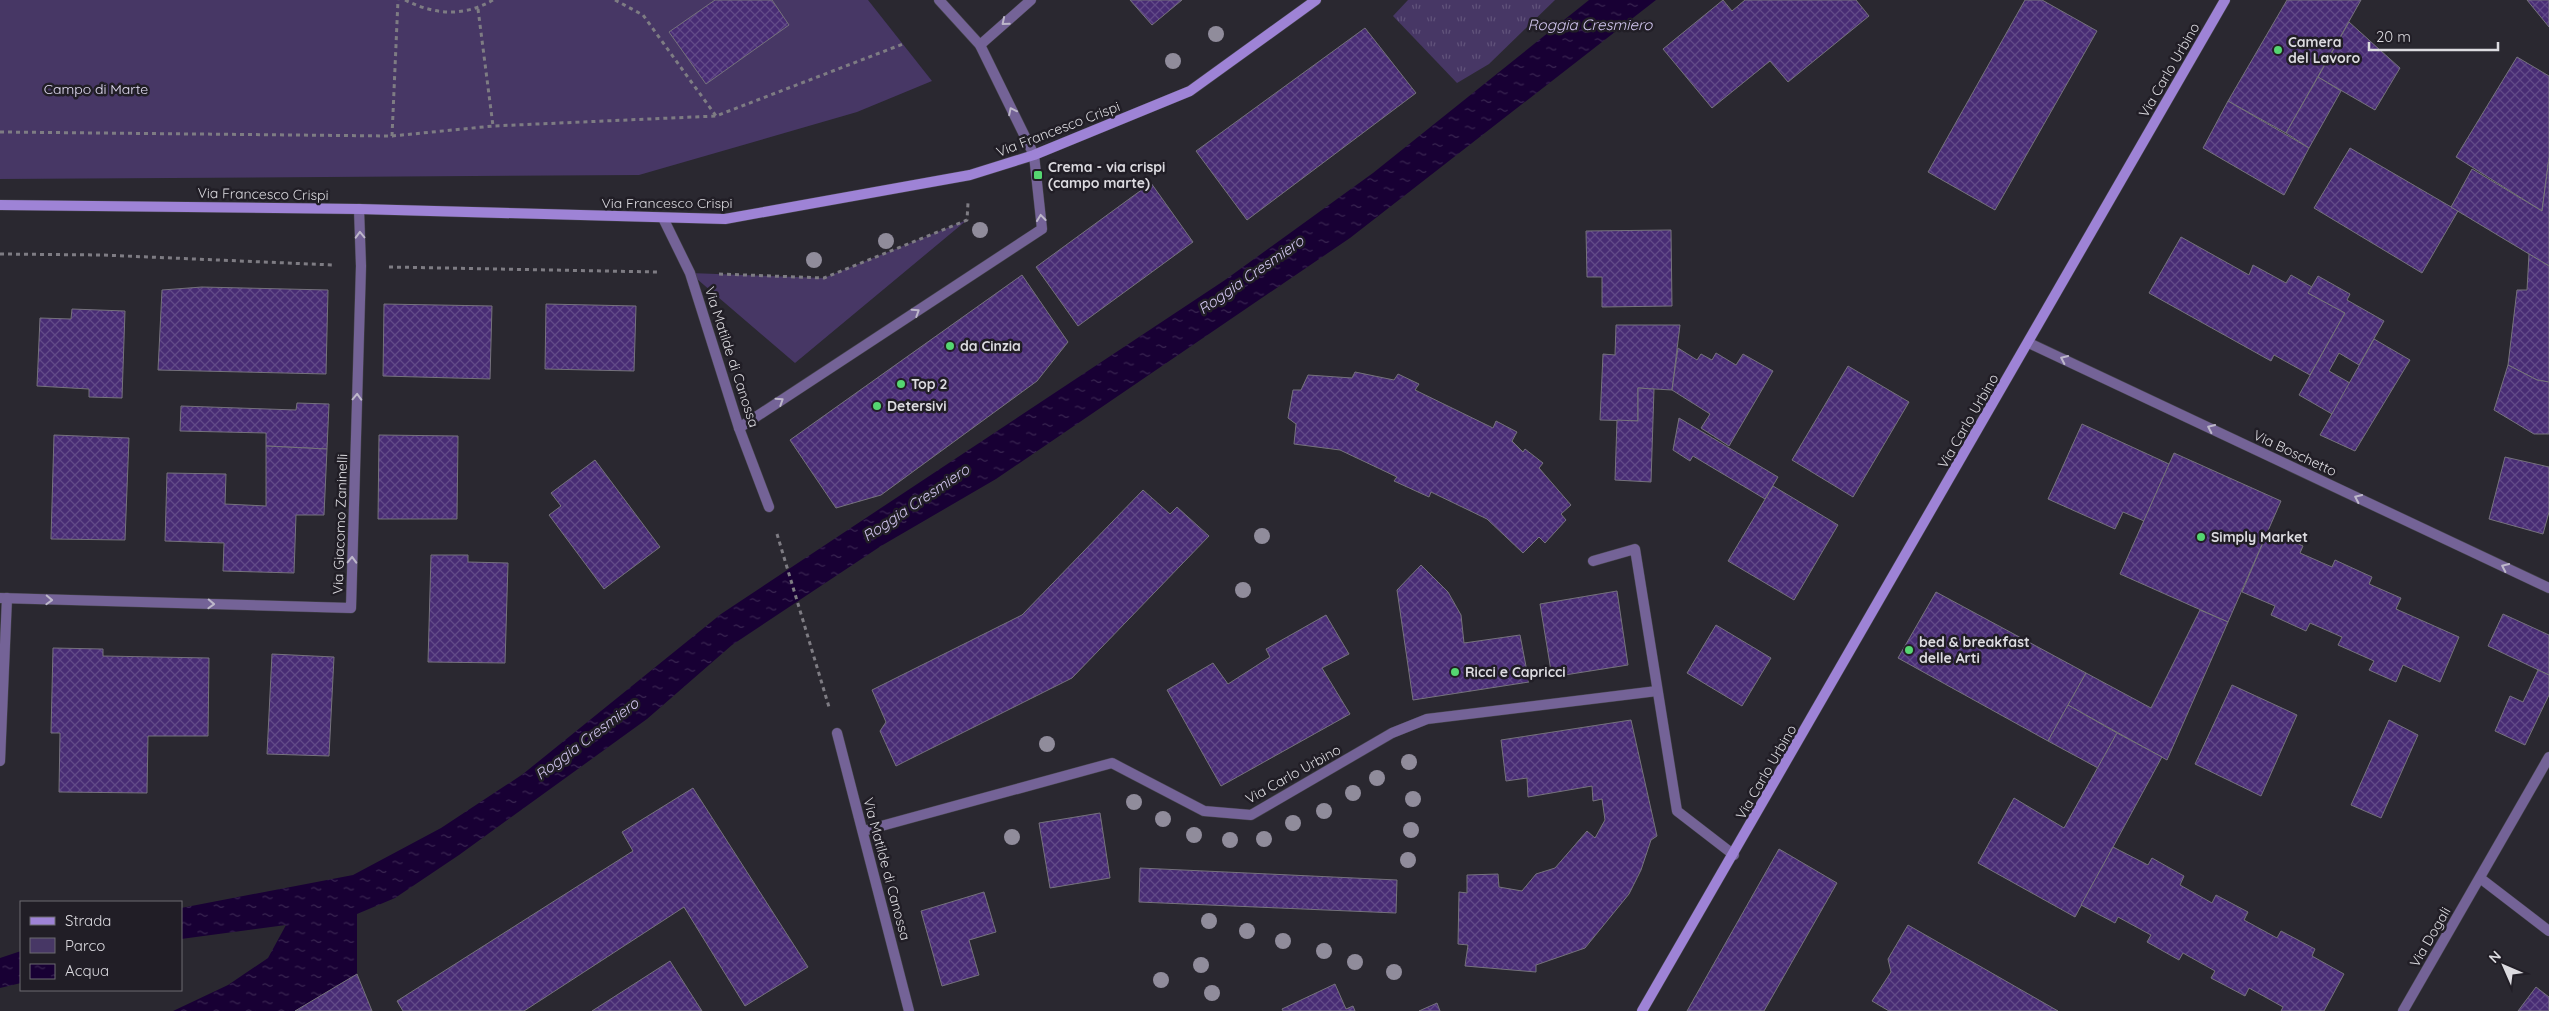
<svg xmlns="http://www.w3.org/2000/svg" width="2549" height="1011" viewBox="0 0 2549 1011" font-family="Quicksand,sans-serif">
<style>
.grass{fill:url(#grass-tufts)}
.park{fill:#473765}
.water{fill:url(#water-ripples)}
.building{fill:url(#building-cross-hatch);stroke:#75727c}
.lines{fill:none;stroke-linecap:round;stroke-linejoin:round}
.lane-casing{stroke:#46454c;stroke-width:11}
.street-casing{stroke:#46454c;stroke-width:11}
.secondary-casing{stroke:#46454c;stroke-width:11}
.path{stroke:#7e7c83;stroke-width:3;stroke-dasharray:4 4;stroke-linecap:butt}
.lane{stroke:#746397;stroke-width:10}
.street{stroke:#746397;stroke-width:10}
.secondary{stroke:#9e83d6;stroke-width:10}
.tree{fill:#908c9b}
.oneway{stroke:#bdb7ca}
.poi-dot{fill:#55d671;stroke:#211e26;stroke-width:2}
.labels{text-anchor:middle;stroke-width:5;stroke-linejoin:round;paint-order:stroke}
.poi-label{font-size:14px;font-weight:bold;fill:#dcdbe0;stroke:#211e26;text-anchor:start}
.street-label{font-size:14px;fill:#dcdbe0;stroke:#211e26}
.park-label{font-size:14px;fill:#e3ddf3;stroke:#211e26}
.water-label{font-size:15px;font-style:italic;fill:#d3c7f1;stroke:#211e26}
</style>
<defs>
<pattern id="grass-tufts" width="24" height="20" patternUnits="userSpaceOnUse" patternTransform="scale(1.25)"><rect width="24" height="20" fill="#473765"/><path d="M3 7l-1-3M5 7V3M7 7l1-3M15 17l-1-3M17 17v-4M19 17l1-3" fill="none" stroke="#61537b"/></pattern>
<pattern id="water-ripples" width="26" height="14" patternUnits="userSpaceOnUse" patternTransform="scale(1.25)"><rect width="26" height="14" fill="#180034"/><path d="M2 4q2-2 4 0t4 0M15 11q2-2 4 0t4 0" fill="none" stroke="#392551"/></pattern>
<pattern id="building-cross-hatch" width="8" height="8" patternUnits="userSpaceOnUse" patternTransform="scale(1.25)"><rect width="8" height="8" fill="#482c74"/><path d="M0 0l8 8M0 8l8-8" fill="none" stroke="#624a88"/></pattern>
</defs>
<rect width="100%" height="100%" fill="#2a2830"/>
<path class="grass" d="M1408,0h147l-66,64 -32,19 -64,-67z"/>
<g class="park">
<path d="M0,0h868l64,81 -75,31 -218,63 -639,4z"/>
<path d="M967,220l-172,143 -105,-90 134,5z"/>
</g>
<g class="water">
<path d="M1589,0h67l-306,238 -354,241 -115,67 -149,99 -85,74 -188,136 -64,43 -38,16v60l-62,37h-122l55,-26 40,-27 18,-33 -105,14v-31l172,-33 88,-47 82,-54 198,-160 504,-334 148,-107z"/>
<path d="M21,951v32l-21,5v-30z"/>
</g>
<g class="building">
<path d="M715,0h57l17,25 -83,59 -37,-52z"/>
<path d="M1130,0h52l-30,25z"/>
<path d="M1723,0l9,11 13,-11h111l13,16 -81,66 -18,-21 -58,47 -49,-59z"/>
<path d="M2025,0h17l55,31 -102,179 -67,-38z"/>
<path d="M2287,0h74l-75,133 -58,-32z"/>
<path d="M2527,0h22v27z"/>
<path d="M2349,22l51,46 -25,42 -57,-33z"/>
<path d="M1365,28l51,65 -169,127 -51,-69z"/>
<path d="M2517,57l32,19v82l-7,53 -86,-54z"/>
<path d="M2318,77l23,14 -32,57 -23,-15z"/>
<path d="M2228,101l81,47 -25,47 -81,-47z"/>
<path d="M2350,148l108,63 -36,62 -108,-65z"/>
<path d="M2549,158v108l-98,-59 21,-38 70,42z"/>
<path d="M1151,183l42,59 -115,84 -42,-59z"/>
<path d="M1671,230l1,76 -70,1v-30h-15l-1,-46z"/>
<path d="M2181,237l68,38 4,-10 33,18 5,-8 21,12 -4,6 37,20 -35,62 -36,-20 -3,6 -122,-68z"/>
<path d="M2529,254l20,12v116l-12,-2 -29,-15 9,-75h10z"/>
<path d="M1022,275l46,67 -31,39 -156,114 -45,13 -46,-68z"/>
<path d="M2318,276l32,18 -3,6 37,21 -25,44 -20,-12 -10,18 21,12 -18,31 -33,-19 46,-82 -37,-20z"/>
<path d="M202,287l126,3 -2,84 -168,-4 4,-80z"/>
<path d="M384,304l108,2 -2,73 -107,-3z"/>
<path d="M546,304l90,2 -2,65 -89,-2z"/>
<path d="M72,309l53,2 -3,87 -33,-1v-8l-52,-3 3,-68 31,1z"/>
<path d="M1616,325h64l-8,65 -34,-2v33l-38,-1 3,-66 12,1z"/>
<path d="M2374,339l36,21 -55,91 -35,-16z"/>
<path d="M1678,348l19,12 4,-6 11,6 4,-7 20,12 7,-11 30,17 -44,75 -28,-18 9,-14 -38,-24z"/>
<path d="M2508,365l29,15 12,2v52h-15l-40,-24z"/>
<path d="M1848,366l61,36 -56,95 -61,-37z"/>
<path d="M1355,372l39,8 4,-6 21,10 -4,6 78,38 3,-7 21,11 -5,9 11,11 2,-3 18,14 -4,5 32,37 -10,9 5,6 -21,23 -6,-6 -16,16 -36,-34 -56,-27 -2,5 -35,-16 3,-4 -57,-27 -46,-6 2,-20 -8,-6 5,-28h8l7,-15 44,3z"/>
<path d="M1638,388l16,1 -3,93 -36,-2 2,-60 21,1z"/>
<path d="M297,403l32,1 -2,45 -61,-3v-13l-86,-2 1,-25 115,4z"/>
<path d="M1679,418l99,59 -13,22 -72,-43 -3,5 -17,-11z"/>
<path d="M2082,424l87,40 -25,57 -21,-9 -8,17 -67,-30z"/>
<path d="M54,435l75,3 -4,102 -74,-1z"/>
<path d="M379,435l79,1 -1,83h-79z"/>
<path d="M266,446l61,3 -3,66h-28l-2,58 -71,-2 1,-28 -59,-2 2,-68 59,1 -1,30 41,2z"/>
<path d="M2174,453l107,48 -53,121 -108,-48z"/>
<path d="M2505,457l44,10v45l-6,22 -54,-15z"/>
<path d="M595,460l65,87 -56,42 -55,-74 12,-9 -10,-13z"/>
<path d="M1773,486l65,39 -44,75 -66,-39z"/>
<path d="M1143,490l27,24 7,-7 32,29 -137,142 -176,88 -16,-35 6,-9 -14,-32 150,-75z"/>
<path d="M2268,531l35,15 -3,7 32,14 3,-7 37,17 -3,7 32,14 -5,11 63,28 -19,45 -37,-17 -7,17 -27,-12 5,-9 -36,-16 4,-8 -32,-14 -4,8 -35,-16 4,-9 -33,-14z"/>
<path d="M431,555h37v7l40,1 -3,100 -77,-1z"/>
<path d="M1421,565l27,27 13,23 3,28 56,-8 9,47 -116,18 -16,-110z"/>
<path d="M1617,591l11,74 -76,12 -12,-73z"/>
<path d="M1936,592l150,81 -38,68 -150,-83z"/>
<path d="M2200,610l28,12 -61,138 -99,-55 18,-32 65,35z"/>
<path d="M2503,614l46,21v40l-61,-29z"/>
<path d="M1326,615l23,39 -27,14 28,46 -129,72 -54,-96 46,-27 15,21 42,-27 -4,-8z"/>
<path d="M1716,625l55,33 -29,48 -55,-33z"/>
<path d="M53,648l50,1v7l106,2 -1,78h-60l-1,57 -88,-1 1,-59h-9z"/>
<path d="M272,654l62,3 -5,99 -62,-2z"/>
<path d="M2538,670l11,5v20l-24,50 -30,-14 15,-35 13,6z"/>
<path d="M2232,685l65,30 -36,81 -66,-32z"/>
<path d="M2068,705l49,28 -19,35 -50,-27z"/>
<path d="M1631,720l26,116 -6,4 -10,30 -12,24 -44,54 -49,17v7l-71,-6 3,-21 -10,-1 1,-52 8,1v-18l31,-1 1,13 23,4 14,-17 19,-6 32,-37 8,7 10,-18 -3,-21 -9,2 -1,-15 -64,11 -1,-19 -21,3 -5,-41z"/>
<path d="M2389,720l29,15 -37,83 -30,-13z"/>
<path d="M2117,733l45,24 -87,160 -97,-54 36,-65 50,30z"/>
<path d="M693,788l115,179 -63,39 -61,-99 -160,104h-121l-6,-10 236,-150 -11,-19z"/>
<path d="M1100,813l10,65 -60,10 -11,-65z"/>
<path d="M2113,847l35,18 4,-7 32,18 -4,9 32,18 4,-8 32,17 -4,8 33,18 4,-7 34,18 -3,7 32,18 -20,37h-43l2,-4 -34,-19 -4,8 -34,-18 4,-7 -32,-18 -4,7 -32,-18 4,-7 -33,-18 -3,6 -34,-18z"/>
<path d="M1779,849l58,34 -73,128h-77z"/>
<path d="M1140,868l257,12 -1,33 -257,-11z"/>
<path d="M984,892l12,40 -27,8 10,35 -37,11 -21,-75z"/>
<path d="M1908,925l150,86h-169l-17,-10 19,-29 -3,-13z"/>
<path d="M670,961l32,50h-110z"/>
<path d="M357,974l15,37h-77z"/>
<path d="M1335,984l11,25 7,-3 2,5h-72l-1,-2z"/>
<path d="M2536,987l13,10v14h-31z"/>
<path d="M1437,1003l3,8h-21z"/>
</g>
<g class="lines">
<g class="lane-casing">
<g id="lane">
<path d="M739,428l303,-199 -8,-74"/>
<path d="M863,831l249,-68 92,48 47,4 141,-82 35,-14 230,-28"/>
</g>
</g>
<g class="street-casing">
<g id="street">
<path d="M939,0l41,45 54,110"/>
<path d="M980,45l51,-45"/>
<path d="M663,218l27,55 49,155 30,79"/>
<path d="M2029,343l520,245"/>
<path d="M1593,561l42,-12 42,262 57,44"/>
<path d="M0,598l351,10 10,-342 -2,-57"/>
<path d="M837,733l72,278"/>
<path d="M0,761l7,-163"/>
<path d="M2480,878l69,53"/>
<path d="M2403,1011l146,-254"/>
</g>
</g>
<g class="secondary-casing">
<g id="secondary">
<path d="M0,205l359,4 366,10 245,-44 64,-20 156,-64 126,-91"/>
<path d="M1642,1011l583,-1011"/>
</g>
</g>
<g class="path">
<path d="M405,0c30,15 59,17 88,0"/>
<path d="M615,0l28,15 73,101"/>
<path d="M478,9l15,117"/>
<path d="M0,132l392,4 6,-136"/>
<path d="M392,136l101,-10 223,-10 187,-72"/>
<path d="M0,254l102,1 231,10"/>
<path d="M389,267l269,5"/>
<path d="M719,274l105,4 143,-58 1,-17"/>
<path d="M777,534l52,173"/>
</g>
<use href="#lane" class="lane"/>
<use href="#street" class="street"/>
<use href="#secondary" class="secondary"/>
</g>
<g class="tree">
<circle cx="1216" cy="34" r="8"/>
<circle cx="1173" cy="61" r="8"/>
<circle cx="980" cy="230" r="8"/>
<circle cx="886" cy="241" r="8"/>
<circle cx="814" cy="260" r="8"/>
<circle cx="1262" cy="536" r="8"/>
<circle cx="1243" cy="590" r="8"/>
<circle cx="1047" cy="744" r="8"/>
<circle cx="1409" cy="762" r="8"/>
<circle cx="1377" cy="778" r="8"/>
<circle cx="1353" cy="793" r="8"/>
<circle cx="1413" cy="799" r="8"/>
<circle cx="1134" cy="802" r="8"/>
<circle cx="1324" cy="811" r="8"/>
<circle cx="1163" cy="819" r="8"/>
<circle cx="1293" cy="823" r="8"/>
<circle cx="1411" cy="830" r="8"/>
<circle cx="1194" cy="835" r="8"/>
<circle cx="1012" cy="837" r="8"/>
<circle cx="1264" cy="839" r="8"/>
<circle cx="1230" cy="840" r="8"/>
<circle cx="1408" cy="860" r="8"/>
<circle cx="1209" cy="921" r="8"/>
<circle cx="1247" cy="931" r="8"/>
<circle cx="1283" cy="941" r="8"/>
<circle cx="1324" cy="951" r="8"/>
<circle cx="1355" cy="962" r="8"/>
<circle cx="1201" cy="965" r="8"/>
<circle cx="1394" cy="972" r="8"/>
<circle cx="1161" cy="980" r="8"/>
<circle cx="1212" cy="993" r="8"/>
</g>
<defs><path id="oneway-chevron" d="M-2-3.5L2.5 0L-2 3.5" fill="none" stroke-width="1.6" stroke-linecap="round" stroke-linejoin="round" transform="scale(1.25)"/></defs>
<g class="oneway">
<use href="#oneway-chevron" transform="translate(1005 22) rotate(140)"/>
<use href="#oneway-chevron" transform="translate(1012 111) rotate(-116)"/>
<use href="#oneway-chevron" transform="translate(1041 218) rotate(-97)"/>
<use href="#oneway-chevron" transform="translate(360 235) rotate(-92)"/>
<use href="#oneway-chevron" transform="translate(916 312) rotate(-33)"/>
<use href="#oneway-chevron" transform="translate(2064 359) rotate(-155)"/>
<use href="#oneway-chevron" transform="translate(357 397) rotate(-88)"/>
<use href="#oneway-chevron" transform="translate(780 401) rotate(-33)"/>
<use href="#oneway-chevron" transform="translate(2211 428) rotate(-155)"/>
<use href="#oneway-chevron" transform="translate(2358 498) rotate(-155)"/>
<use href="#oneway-chevron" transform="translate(352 560) rotate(-88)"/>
<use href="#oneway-chevron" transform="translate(2505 567) rotate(-155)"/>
<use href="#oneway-chevron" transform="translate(49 600) rotate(2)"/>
<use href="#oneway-chevron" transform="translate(211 604) rotate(2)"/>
</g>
<g class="poi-dot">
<circle cx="2278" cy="50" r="5"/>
<rect x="1033" y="170" width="10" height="10" rx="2.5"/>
<circle cx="950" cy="346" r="5"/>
<circle cx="901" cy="384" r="5"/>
<circle cx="877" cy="406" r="5"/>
<circle cx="2201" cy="537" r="5"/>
<circle cx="1909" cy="650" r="5"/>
<circle cx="1455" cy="672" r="5"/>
</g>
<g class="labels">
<g class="poi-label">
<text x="2288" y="47">Camera<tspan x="2288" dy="16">del Lavoro</tspan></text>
<text x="1048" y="172">Crema - via crispi<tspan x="1048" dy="16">(campo marte)</tspan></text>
<text x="960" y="351">da Cinzia</text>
<text x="911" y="389">Top 2</text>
<text x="887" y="411">Detersivi</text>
<text x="2211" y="542">Simply Market</text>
<text x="1919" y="647">bed &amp; breakfast<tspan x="1919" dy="16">delle Arti</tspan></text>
<text x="1465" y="677">Ricci e Capricci</text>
</g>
<g class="street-label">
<text transform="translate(2169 70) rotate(-60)" y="5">Via Carlo Urbino</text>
<text transform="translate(1058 129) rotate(-21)" y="5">Via Francesco Crispi</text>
<text transform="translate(263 194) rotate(1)" y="5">Via Francesco Crispi</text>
<text x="667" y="208">Via Francesco Crispi</text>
<text transform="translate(732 357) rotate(72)" y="5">Via Matilde di Canossa</text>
<text transform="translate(1968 421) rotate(-60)" y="5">Via Carlo Urbino</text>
<text transform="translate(2295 453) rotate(25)" y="5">Via Boschetto</text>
<text transform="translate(340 524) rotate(-88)" y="5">Via Giacomo Zaninelli</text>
<text transform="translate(1766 772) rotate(-60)" y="5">Via Carlo Urbino</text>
<text transform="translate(1293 774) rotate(-29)" y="5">Via Carlo Urbino</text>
<text transform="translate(887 869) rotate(75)" y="5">Via Matilde di Canossa</text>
<text transform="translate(2430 937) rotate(-60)" y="5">Via Dogali</text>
</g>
<g class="park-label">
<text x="96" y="94">Campo di Marte</text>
</g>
<g class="water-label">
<text x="1590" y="30">Roggia Cresmiero</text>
<text transform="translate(1251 275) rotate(-35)" y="5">Roggia Cresmiero</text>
<text transform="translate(916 503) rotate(-34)" y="5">Roggia Cresmiero</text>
<text transform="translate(587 739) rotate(-37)" y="5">Roggia Cresmiero</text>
</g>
</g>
<rect x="20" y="901" width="162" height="90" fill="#211e26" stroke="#6c6a70"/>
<rect x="30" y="917" width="25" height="8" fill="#9e83d6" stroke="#6c6a70"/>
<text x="65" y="926" font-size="15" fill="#dcdbe0">Strada</text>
<rect x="30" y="938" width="25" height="15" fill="#473765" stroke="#6c6a70"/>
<text x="65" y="951" font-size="15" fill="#dcdbe0">Parco</text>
<rect x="30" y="964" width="25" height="15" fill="url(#water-ripples)" stroke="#6c6a70"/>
<text x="65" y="976" font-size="15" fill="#dcdbe0">Acqua</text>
<g transform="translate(2504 966) rotate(315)" stroke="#211e26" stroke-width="4" paint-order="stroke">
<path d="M0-4L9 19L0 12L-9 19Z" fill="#dcdbe0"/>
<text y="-8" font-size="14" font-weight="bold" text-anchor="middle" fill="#dcdbe0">N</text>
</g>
<path d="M2369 42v8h129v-8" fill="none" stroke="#dcdbe0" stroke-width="2.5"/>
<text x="2376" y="42" font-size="15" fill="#dcdbe0" stroke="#211e26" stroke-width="4" paint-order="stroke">20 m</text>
</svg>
